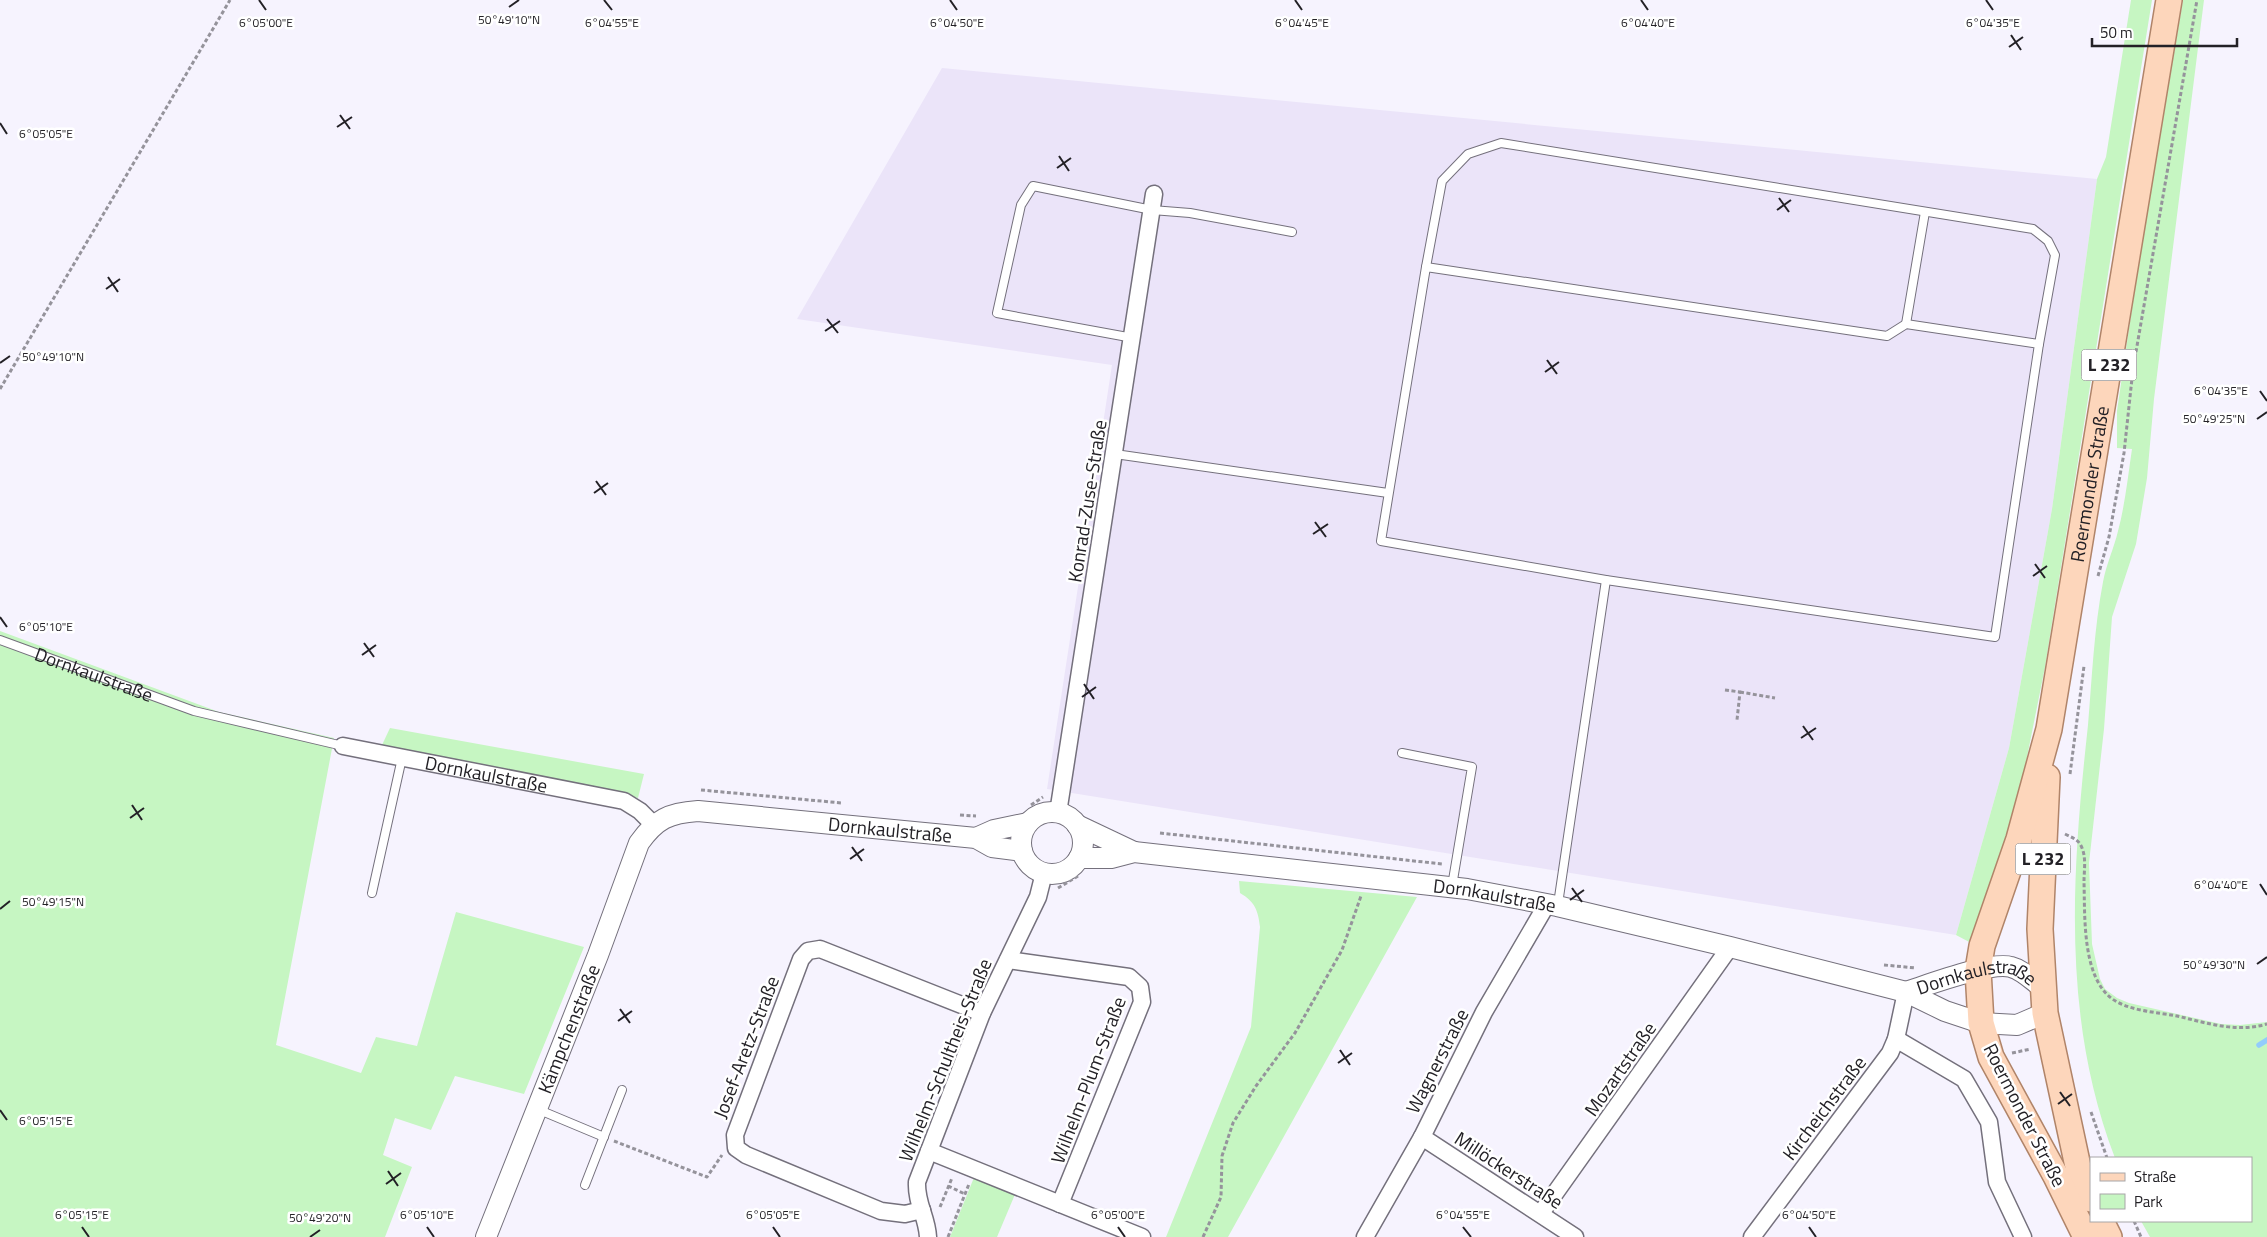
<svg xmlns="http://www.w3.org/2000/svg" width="2267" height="1237" viewBox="0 0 2267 1237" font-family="'Titillium Web',sans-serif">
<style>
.built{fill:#ebe4f9}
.green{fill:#c6f6c2}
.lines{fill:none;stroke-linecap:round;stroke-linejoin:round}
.stream{stroke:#92ccfc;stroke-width:5.5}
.service-casing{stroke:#74707c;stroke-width:10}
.minor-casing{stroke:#74707c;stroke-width:19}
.tertiary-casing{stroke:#74707c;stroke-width:22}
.primary-casing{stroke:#b08469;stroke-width:28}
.path{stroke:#95939b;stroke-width:3;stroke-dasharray:4 2.5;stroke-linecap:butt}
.service{stroke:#fff;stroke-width:8}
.minor{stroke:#fff;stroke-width:16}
.tertiary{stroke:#fff;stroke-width:20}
.primary{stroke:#fdd6bb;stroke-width:25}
.ticks{fill:none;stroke:#232126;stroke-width:2}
.labels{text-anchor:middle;stroke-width:5;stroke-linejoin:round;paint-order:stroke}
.shield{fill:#fff;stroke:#656467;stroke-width:1}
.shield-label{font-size:18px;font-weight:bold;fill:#232126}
.street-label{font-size:19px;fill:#232126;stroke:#fff}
.ticks-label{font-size:12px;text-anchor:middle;fill:#232126;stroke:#fff;stroke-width:5;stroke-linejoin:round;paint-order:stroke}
</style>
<rect width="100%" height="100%" fill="#f6f3fe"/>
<path class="built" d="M942,68l1155,111 -45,330 -43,239 -53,187 -909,-146 65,-424 -315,-46z"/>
<g class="green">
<path d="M2131,0h21l-107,667 -25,125 -47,152 -17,-9 53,-187 43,-239 45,-330 9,-22z"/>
<path d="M2183,0h21l-50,399 -7,79 -11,66 -24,73 -8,112 -15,134 3,81 8,35 5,10 12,9 12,5 92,21 19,1 27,-3v215h-117l-9,-16h110v-63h-136c-54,-141 -43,-286 -27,-433 4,-47 6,-96 15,-143 3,-17 11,-34 15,-51 7,-26 10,-55 14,-82l-15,-1v-37l23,-158z"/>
<path d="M0,631l219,81 115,26 -58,307 85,28 15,-36 41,9 39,-134 128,35 -60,147 -69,-18 -24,54 -36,-12 -12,37 29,12 -27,70h-385z"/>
<path d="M390,728l254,46 -6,24 -256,-53z"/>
<path d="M1239,881l178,16 -189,340h-62l85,-210 9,-100c-2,-17 -5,-25 -20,-34z"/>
<path d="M975,1175l41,17 -19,45h-47z"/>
</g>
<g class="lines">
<path class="stream" d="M2259,1045l8,-5"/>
<g class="service-casing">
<g id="service">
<path d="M1426,267l461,69 19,-12 133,20 -44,293 -389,-57 -225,-39z"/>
<path d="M1426,267l16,-86 26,-27 33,-11 532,86 15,12 7,14 -16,89"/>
<path d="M1906,324l19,-112"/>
<path d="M1133,338l-136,-25 24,-108 12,-19 119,24 38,3 102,19"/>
<path d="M1115,454l273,39"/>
<path id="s1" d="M0,640l194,71 149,35"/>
<path d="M1402,753l70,14 -20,119"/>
<path d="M372,893l30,-135"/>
<path d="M1558,904l48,-324"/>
<path d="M537,1109l67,28"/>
<path d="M585,1185l37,-95"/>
</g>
</g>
<g class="minor-casing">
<g id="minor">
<path id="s2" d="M343,746l281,55 16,10 14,14"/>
<path d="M1058,813l96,-619"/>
<path d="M1008,960l121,17 11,10 2,15 -82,202"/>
<path d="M1896,1039l68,40 25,43 8,60 26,55"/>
<path d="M1422,1137l153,100"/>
<path d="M929,1151l213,86"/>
<path d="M922,1210l-17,4 -24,-3 -135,-56 -10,-7 -1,-13 66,-176 7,-8 12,-2 162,64"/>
<path d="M1541,1213l189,-266"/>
<path d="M928,1237c-1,-21 -12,-33 -11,-55l65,-169 56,-116 6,-24"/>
<path d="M1365,1237l57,-100 62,-125 63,-108"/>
<path d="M1752,1237l138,-184 6,-14 10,-47"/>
</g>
</g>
<g class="tertiary-casing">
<g id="tertiary">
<circle cx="1052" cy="843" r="31"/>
<path d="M1077,825l57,27"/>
<path d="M976,838l18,-8 34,-7"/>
<path id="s3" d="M1079,858h32l23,-6 333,37 90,17 173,41 176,45 39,19 36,12 36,2 28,-12"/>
<path id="s4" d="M1906,992c22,-7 85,-31 105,-25 12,3 22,14 32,21"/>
<path id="s5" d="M486,1237l112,-282 41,-112c17,-24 30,-30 59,-32l278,27 16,9 30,4"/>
</g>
</g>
<g class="primary-casing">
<g id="primary">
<path d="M2047,777l-7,152 5,84 35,163 11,23"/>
<path d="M2101,1221l8,16"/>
<path id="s6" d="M2086,1237l-30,-61 -65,-119 -10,-34 -3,-53 4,-24 37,-107 30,-110 120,-729"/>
</g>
</g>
<g class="path">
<path d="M0,389l230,-389"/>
<path d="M2098,576l11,-39 15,-84 9,-84 64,-369"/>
<path d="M1725,690l15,2 -3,28"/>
<path d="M1740,692l35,6"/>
<path d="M2070,774l14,-108"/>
<path d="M701,790l141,13"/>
<path d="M1031,805l12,-8"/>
<path d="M960,815l16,1"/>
<path d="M1160,833l282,31"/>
<path d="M2065,834c6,3 12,5 15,10 7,11 4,26 4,38 1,34 -2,93 27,116 17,13 45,14 66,18 30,7 59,17 90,8"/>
<path d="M1058,888l20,-12"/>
<path d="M1884,965l32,3"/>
<path d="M2012,1053l19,-4"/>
<path d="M2091,1112l16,46"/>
<path d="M614,1141l93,36 15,-22"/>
<path d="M948,1186l17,8"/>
<path d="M940,1207l12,-29"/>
<path d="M2134,1221l7,16"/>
<path d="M948,1237l21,-53"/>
<path d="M1203,1237l18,-40 1,-41 11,-33 23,-37 39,-53 47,-83 19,-54"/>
</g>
<use href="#service" class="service"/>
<use href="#minor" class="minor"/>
<use href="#tertiary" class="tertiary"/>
<use href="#primary" class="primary"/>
</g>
<path class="ticks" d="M259,0l7,10M604,0l8,10M950,0l7,10M1295,0l7,10M1641,0l7,10M1986,0l7,10M509,7l10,-7M2011,35l10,15M2009,47l14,-10M340,115l10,14M0,123l7,11M337,127l15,-10M1059,156l10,15M1057,168l14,-10M1779,198l10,14M1777,210l14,-10M108,277l10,15M106,289l14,-10M827,319l11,14M825,331l15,-10M1547,360l10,14M0,363l10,-7M1545,372l14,-10M2260,391l7,10M2257,419l10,-7M596,481l10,14M594,493l14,-10M1315,522l11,15M1313,534l15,-10M2035,564l10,14M2033,576l14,-10M0,617l7,10M364,643l10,14M362,655l14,-10M1084,684l10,15M1082,697l14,-10M1803,726l10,14M1801,738l15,-10M132,805l10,15M130,818l14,-10M852,847l10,14M850,859l14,-10M2260,884l7,11M1572,888l10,14M1570,900l14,-10M0,909l10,-8M2257,964l10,-7M620,1009l10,14M618,1021l14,-10M1340,1050l10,15M1338,1063l14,-10M2060,1092l10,14M2058,1104l14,-10M0,1110l7,10M388,1171l10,15M386,1184l15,-11M82,1227l7,10M427,1227l7,10M773,1227l7,10M1118,1227l7,10M1463,1227l8,10M1809,1227l7,10M310,1237l10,-7"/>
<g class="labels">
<g class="shield">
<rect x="2081.5" y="349.5" width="55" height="31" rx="4"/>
<rect x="2015.5" y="843.5" width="55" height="31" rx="4"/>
</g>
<g class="shield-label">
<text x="2109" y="371">L 232</text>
<text x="2043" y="865">L 232</text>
</g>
<g class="street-label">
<text dy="7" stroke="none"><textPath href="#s6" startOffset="792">Roermonder Straße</textPath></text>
<text transform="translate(1087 501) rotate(-81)" y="7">Konrad-Zuse-Straße</text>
<text dy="7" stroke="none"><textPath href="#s1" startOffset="100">Dornkaulstraße</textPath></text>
<text dy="7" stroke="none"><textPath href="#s2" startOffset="146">Dornkaulstraße</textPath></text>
<text dy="7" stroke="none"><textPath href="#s5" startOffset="686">Dornkaulstraße</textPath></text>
<text dy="7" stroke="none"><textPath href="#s3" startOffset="419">Dornkaulstraße</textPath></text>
<text dy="7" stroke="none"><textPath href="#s4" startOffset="74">Dornkaulstraße</textPath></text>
<text dy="7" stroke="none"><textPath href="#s5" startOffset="224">Kämpchenstraße</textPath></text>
<text transform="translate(746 1047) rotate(-69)" y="7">Josef-Aretz-Straße</text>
<text transform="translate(945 1060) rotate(-68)" y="7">Wilhelm-Schultheis-Straße</text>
<text transform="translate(1437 1061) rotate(-63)" y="7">Wagnerstraße</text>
<text transform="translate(1620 1069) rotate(-55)" y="7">Mozartstraße</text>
<text transform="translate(1088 1080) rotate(-69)" y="7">Wilhelm-Plum-Straße</text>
<text transform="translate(1824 1108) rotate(-53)" y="7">Kircheichstraße</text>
<text transform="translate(2025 1115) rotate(63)" y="7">Roermonder Straße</text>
<text transform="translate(1509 1170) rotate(33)" y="7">Millöckerstraße</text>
</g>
</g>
<g class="ticks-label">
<text x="509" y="24">50°49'10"N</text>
<text x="266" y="27">6°05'00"E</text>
<text x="957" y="27">6°04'50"E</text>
<text x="1648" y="27">6°04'40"E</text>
<text x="1993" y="27">6°04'35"E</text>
<text x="612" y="27">6°04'55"E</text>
<text x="1302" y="27">6°04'45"E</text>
<text x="46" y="138">6°05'05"E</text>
<text x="53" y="361">50°49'10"N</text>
<text x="2221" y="395">6°04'35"E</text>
<text x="2214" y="423">50°49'25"N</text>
<text x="46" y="631">6°05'10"E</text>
<text x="2221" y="889">6°04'40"E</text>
<text x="53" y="906">50°49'15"N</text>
<text x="2214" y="969">50°49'30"N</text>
<text x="46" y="1125">6°05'15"E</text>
<text x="82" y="1219">6°05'15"E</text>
<text x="427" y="1219">6°05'10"E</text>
<text x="773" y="1219">6°05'05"E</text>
<text x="1118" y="1219">6°05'00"E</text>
<text x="1463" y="1219">6°04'55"E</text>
<text x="1809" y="1219">6°04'50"E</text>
<text x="320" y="1222">50°49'20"N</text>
</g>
<rect x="2090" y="1157" width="162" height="65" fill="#ffffff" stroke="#a7a6a8"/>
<rect x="2100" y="1173" width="25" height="8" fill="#fdd6bb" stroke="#a7a6a8"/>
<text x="2134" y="1182" font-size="15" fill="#232126">Straße</text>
<rect x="2100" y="1194" width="25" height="15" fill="#c6f6c2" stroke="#a7a6a8"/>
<text x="2134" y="1207" font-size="15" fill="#232126">Park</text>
<path d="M2092 38v8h145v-8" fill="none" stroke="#232126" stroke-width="2.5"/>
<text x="2100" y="38" font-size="15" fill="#232126" stroke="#ffffff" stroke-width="4" paint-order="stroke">50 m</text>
</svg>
